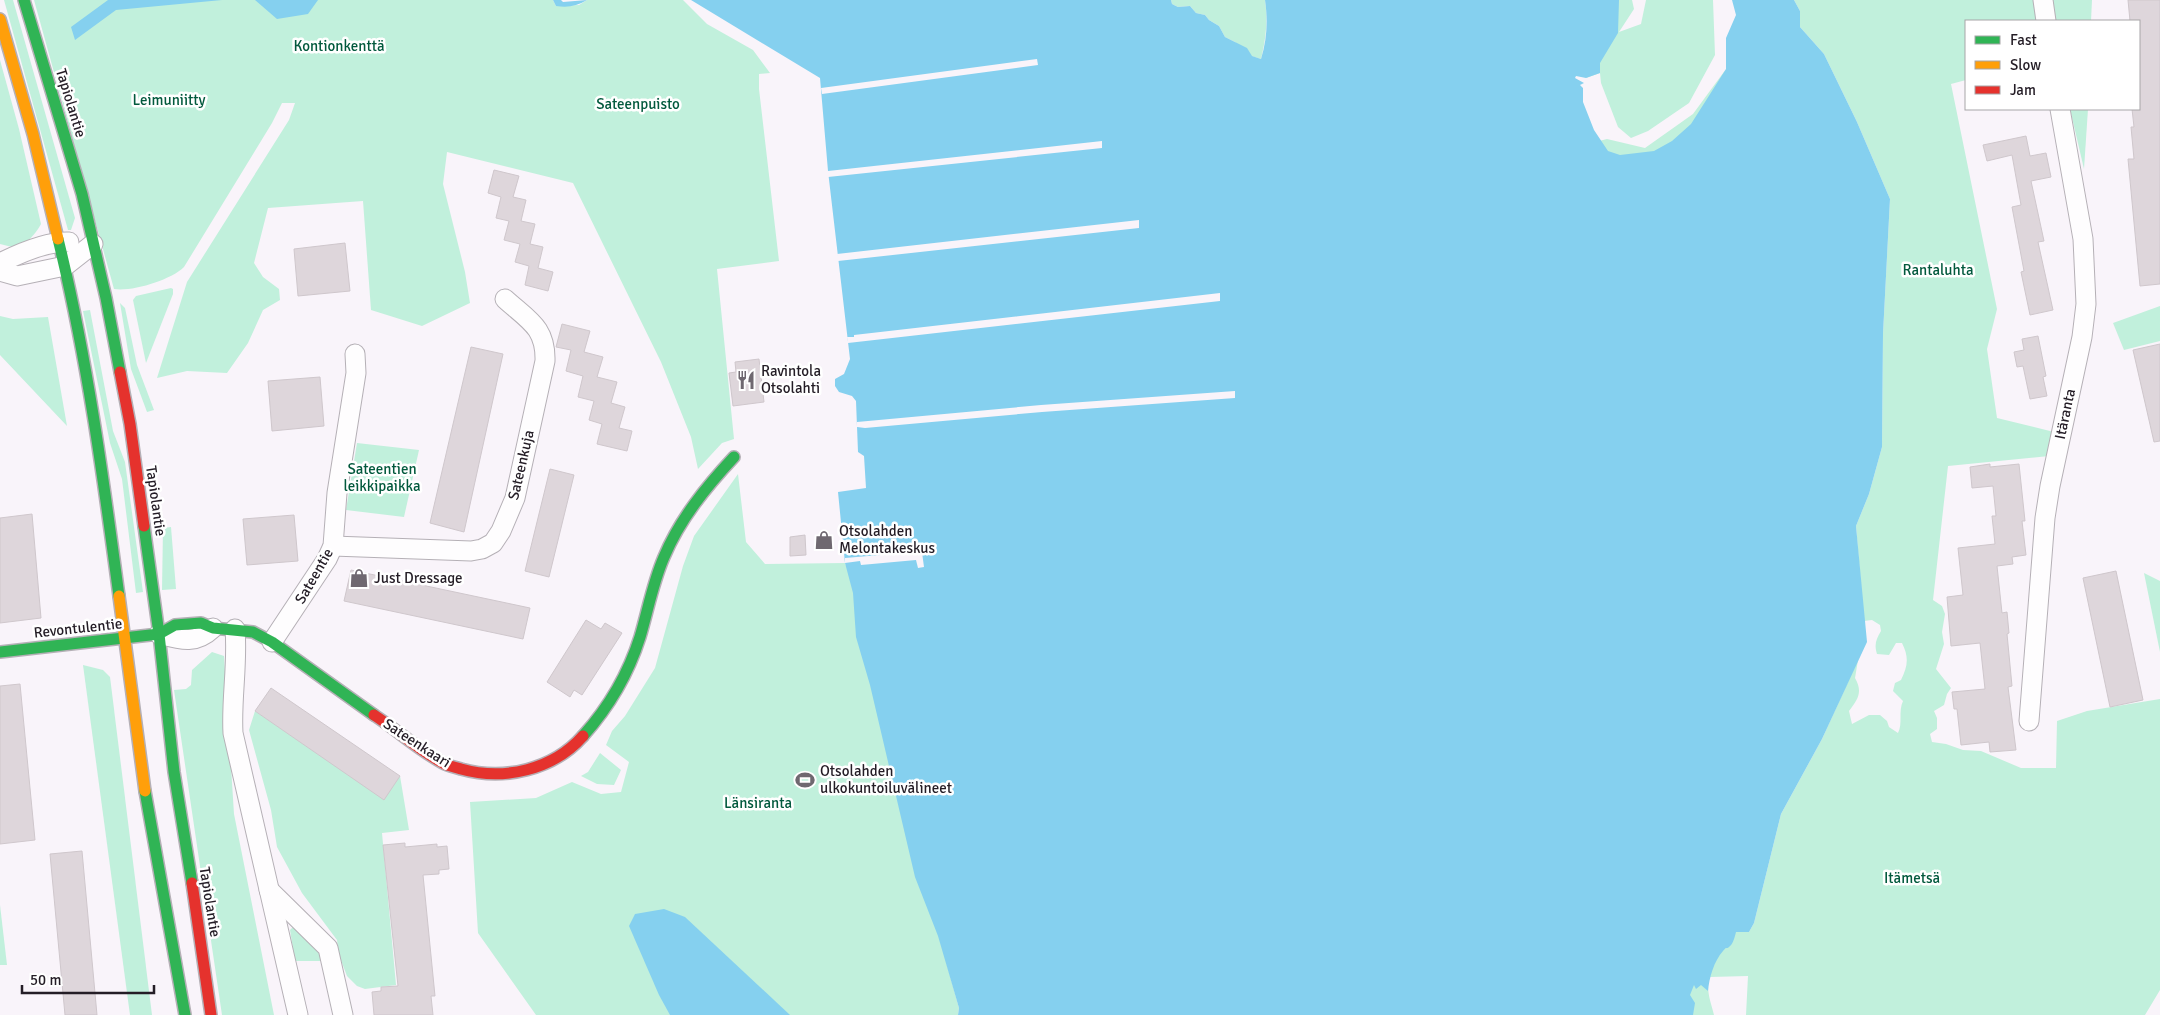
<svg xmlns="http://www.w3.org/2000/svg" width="2160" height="1015" viewBox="0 0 2160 1015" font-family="Signika,sans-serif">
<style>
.green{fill:#c1f0dc}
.water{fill:#85d0ef}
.pier{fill:#f9f4fa}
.building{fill:#ded6db;stroke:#cfc7cc}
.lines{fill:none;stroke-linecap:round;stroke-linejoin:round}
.street-casing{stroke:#b5b0b6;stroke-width:21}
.fast-casing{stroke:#b5b0b6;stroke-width:14}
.slow-casing{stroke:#b5b0b6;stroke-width:14}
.jam-casing{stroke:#b5b0b6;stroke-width:14}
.street{stroke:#fefdfe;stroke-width:19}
.fast{stroke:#30b455;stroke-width:11}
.slow{stroke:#ff9f0a;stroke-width:11}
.jam{stroke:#e5322d;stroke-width:11}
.labels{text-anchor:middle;stroke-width:5;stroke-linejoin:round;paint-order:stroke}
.park-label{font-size:15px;fill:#02593d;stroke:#fff}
.street-label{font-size:15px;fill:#241d26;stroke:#fff}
.poi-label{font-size:15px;fill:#241d26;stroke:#fff;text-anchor:start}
</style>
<rect width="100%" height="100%" fill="#f9f4fa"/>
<g class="green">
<path d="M4,0h9l62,218 -4,12h-3z"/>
<path d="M34,0h519l3,6 23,-1 8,-5h96l24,24 46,26 17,23 -11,1v15l20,172 -62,8 17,170 -12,4 -24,26 -7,-32 -30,-75 -88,-179 -126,-31 -4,32 22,88 5,31 -48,23 -51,-16 -8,-109 -95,7 -14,55 9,14 16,12 1,11 -17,10 -15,33 -21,30 -40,-2 -30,7 30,-96 102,-162 6,-17h-13l-10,20 -88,144c-13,13 -52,25 -70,22z"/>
<path d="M1171,0h94c3,20 1,39 -4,59l-10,-3 -16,-14 -10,-5 -6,-11 -10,-6 -4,-5 -9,-2 -6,-7 -12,1 -6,-3z"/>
<path d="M1613,0h19l2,9 -15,23 22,-8 5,-24h67l2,55 -26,48 -41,28 -17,7 -13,-11 -17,-44 -1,-10 -14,5 6,-7z"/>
<path d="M1794,0h241l1,21h-70v59l-15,4 46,225 -10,40 10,69 57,14 -5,24 -101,10 -15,134 9,6 3,8 -3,18 2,12 -8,25 15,19 -4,6 -3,11 -10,6 3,7v11l-7,5 2,8 14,2 17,6 18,1 40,17h35l1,-47 30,-10 73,-12v291l-15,25h-399l2,-39 -38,1c-5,11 1,26 4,38h-84l85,-87 34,4 5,-9 27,-109 41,-75 36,-79 -3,18c8,14 3,21 -6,33l3,13 17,-9h11l7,6 2,6 9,6c5,-10 0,-21 5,-32l-10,-10 2,-8 6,-3c7,-14 8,-23 1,-37h-6l-7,12 -12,-1c-3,-9 -1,-15 4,-23l-1,-6 -8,-5 -8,1 -8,-95 13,-32 13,-47 1,-113 7,-135 -33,-77 -33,-68 -24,-27v-16z"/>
<path d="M2053,0h39l-1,21h-35z"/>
<path d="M0,60l19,69 22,95c-6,11 -13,18 -25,24l-16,-4z"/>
<path d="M1726,69l-28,59 -69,39 -34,-25 12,-3 38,9 48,-34z"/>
<path d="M2070,109h18l-4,60z"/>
<path d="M171,288l2,1v5l-27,69 -13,-63 3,-4z"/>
<path d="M120,303l5,5 12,57 17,45 -7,2 -16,-43z"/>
<path d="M2160,306v35l-36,9 -11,-27z"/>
<path d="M90,310l23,121 12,31 18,130 -7,1 -14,-114 -12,-36 -27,-132z"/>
<path d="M0,316l13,3 35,-2 19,109 -67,-71z"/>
<path d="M357,443l62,7 -15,67 -58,-7z"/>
<path d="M738,474l8,68 19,22 80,-1 1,3 21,6 80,393 12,43 -1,7h-422l-58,-82 -8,-131 66,-4 36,-16 29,12 20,-2 8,-30 -23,-17 6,-14 13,-15 30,-48 28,-102 11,-30z"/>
<path d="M171,527l5,62 -14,1 1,-62z"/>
<path d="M2144,573l16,8v71z"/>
<path d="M212,652l12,4 10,158 40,201h-52l-48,-325 12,-1 5,-4 1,-15z"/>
<path d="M83,665l20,5 7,7 42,338h-22z"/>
<path d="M255,711l129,88 16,-23 9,54 -27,3 14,152 -31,4 -8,-3 -10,-10 -8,-21 -2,-15 -35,-47 -25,-46 -6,-37 -22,-80z"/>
<path d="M600,753l21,17 -7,15 -17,-1 -16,-8 7,-4z"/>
<path d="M0,905l7,60h-7z"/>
<path d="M295,925l22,18 5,18h-27l-5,-31z"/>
</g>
<g class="water">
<path d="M108,0h114l-106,10 -41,30 -4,-13z"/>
<path d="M255,0h63l-10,14 -31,5z"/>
<path d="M553,0h8l2,2 24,-2c-10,6 -19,8 -31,6z"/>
<path d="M691,0h480l1,4 6,3 12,-1 6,7 9,2 4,5 10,6 6,11 22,11 5,8 9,3c6,-19 7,-39 4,-59h354l-1,33 -18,30v10l-14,5 -10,-2 -1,2 9,5 -4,2 3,3v14l11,28 14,21 12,4 34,-4 18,-10 19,-17 35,-55v-31l10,-23 -4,-15h62l6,11v16l24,27 33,68 33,77 -7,135 -1,113 -13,47 -13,32 11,116 -45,97 -41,75 -27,109 -5,9h-13c-1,4 -3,12 -6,14 -5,5 -2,-1 -7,5 -9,10 -14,27 -15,40l-7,-6 -5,4 -2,-4 -4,10 5,8 -2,12h-735l1,-7 -21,-72 -23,-59 -45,-192 -14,-48 -3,-44 -8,-30 -7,-71 28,-4 -2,-32 -6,-4 -2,-51 -4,-5 -13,-4 -4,-6v-7l9,-5 6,-15 -22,-188 -8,-93z"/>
<path d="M664,909l21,8 105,98h-120l-11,-20 -30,-69 6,-12z"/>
</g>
<g class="pier">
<path d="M1037,59l1,6 -216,29 -1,-6z"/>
<path d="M1102,141v7l-274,29v-6z"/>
<path d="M1139,220v8l-301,33 -1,-7z"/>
<path d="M1220,293v8l-372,42 -1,-6h7v-2z"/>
<path d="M1235,391v7l-193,14 -177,16 -8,-1v-5l184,-17z"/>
<path d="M921,545l3,22 -6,1 -2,-8 -55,5 -1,-4 -15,2v-5l70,-6v-5z"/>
</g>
<g class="building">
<path d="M2128,0h32v284l-20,2 -12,-127h6l-3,-32h3l-2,-18h7v-88h-9z"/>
<path d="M2026,136l4,20 16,-3 5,24 -20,4 13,60 -6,1 15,68 -23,5 -9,-43 3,-1 -12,-64 9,-2 -9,-50 -25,6 -4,-16z"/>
<path d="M494,170l25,6 -6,21 13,3 -5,21 14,3 -5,20 13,3 -5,21 15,4 -5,19 -23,-6 4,-19 -14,-4 5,-18 -16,-4 5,-19 -13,-3 5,-21 -13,-4z"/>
<path d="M345,243l5,48 -52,5 -4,-47z"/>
<path d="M562,324l28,7 -6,21 19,5 -6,20 20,5 -6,21 14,4 -6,21 13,3 -5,20 -30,-7 5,-20 -13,-4 5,-19 -16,-4 5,-21 -17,-5 5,-21 -15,-3z"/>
<path d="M2038,336l8,40 -3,1 4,19 -17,3 -7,-33 -6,1 -3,-15 10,-2 -2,-11z"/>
<path d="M2160,344v97l-6,1 -21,-92z"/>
<path d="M471,347l32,7 -39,178 -34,-9z"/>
<path d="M759,359l5,43 -31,4 -4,-33 7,-1 -1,-10z"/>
<path d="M320,377l4,49 -52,5 -4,-50z"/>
<path d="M1990,464v3l29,-3 6,57h-3l4,34 -14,2 1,7 -16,2 5,47 5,-1 2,21 -2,1 5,52 -4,1 8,63 -26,2 -1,-10 -28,3 -4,-36h-3l-2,-17 33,-3 -5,-46 -29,3 -4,-49 16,-2 -5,-47 37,-4 -3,-28h4l-3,-30 -21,2 -2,-21z"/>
<path d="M550,469l24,6 -25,102 -24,-6z"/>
<path d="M32,514l9,104 -41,5v-105z"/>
<path d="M294,515l4,46 -51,4 -4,-46z"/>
<path d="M805,535l1,20 -16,1v-19z"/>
<path d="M351,570l179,38 -7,31 -179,-38z"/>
<path d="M2116,571l27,129 -33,7 -27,-129z"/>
<path d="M586,620l15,9 4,-6 17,10 -40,62 -8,-5 -4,7 -23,-15z"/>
<path d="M20,684l15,156 -35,4v-158z"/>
<path d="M271,688l129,88 -16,24 -129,-89z"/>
<path d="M405,843v4l32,-3v3l10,-1 2,23 -10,1v4l-16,1 12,121h-4l2,19h-59l-2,-23 9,-1v-4l17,-1 -15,-141z"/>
<path d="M82,851l15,164h-32l-15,-161z"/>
</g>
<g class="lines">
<g class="street-casing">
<g id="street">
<path d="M2043,0l3,21"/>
<path d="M0,263c20,-10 47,-22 69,-21"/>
<path d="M0,271l17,5 48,-10 28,-22"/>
<path d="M333,546l138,5 11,-2 11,-6 8,-12 14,-33 30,-137c1,-34 -17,-41 -40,-62"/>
<path d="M235,629c3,35 -4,70 -2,104l65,282"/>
<path d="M159,634c22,6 36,11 54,-6"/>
<path d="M272,642l55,-83 6,-13 4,-53 19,-120 -1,-19"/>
<path d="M2029,721l16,-203 5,-32 32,-149 4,-33 -3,-65 -23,-130"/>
<path d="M269,890l59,58 15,67"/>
</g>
</g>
<g class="fast-casing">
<g id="fast">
<path d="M24,0l58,194 24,104 14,74"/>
<path d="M58,239c29,118 45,237 61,357"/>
<path d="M144,526l15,108 15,138 18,111"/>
<path d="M0,652l159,-18 16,-9 26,-2 12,5 40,4 19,10 102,73"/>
<path d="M583,736c26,-29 45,-61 57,-99 8,-27 13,-55 24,-80 16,-38 42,-70 70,-100"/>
<path d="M145,791l40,224"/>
</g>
</g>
<g class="slow-casing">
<g id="slow">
<path d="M0,19l33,115 25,105"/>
<path d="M119,596l26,195"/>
</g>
</g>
<g class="jam-casing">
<g id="jam">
<path d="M120,372l10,52 14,102"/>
<path d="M374,715c23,15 45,35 69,48 5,3 12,4 18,6 43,12 92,1 122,-33"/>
<path d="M192,883l19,132"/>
</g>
</g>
<use href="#street" class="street"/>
<use href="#fast" class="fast"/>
<use href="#slow" class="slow"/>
<use href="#jam" class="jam"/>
</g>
<defs>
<g id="restaurant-bare" transform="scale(1.5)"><path d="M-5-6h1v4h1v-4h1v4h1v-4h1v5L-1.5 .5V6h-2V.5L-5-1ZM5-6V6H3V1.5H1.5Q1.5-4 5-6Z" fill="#6f6870" stroke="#fff" stroke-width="2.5" paint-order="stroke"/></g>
<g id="shop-bare" transform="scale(1.5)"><path d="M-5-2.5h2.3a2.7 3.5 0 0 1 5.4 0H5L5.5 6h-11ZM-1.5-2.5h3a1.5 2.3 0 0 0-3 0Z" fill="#6f6870" stroke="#fff" stroke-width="2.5" paint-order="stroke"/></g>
<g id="stadium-bare" transform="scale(1.5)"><path d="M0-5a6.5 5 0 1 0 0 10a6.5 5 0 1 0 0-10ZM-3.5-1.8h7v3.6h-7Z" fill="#6f6870" stroke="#fff" stroke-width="2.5" paint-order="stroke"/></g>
</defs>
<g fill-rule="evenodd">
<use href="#restaurant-bare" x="746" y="380"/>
<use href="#shop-bare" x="824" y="540"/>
<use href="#shop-bare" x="359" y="578"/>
<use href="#stadium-bare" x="805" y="780"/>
</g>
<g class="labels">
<g class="park-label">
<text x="339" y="51">Kontionkenttä</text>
<text x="169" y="105">Leimuniitty</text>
<text x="638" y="109">Sateenpuisto</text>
<text x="1938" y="275">Rantaluhta</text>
<text x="382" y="474">Sateentien<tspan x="382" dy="17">leikkipaikka</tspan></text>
<text x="758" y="808">Länsiranta</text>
<text x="1912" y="883">Itämetsä</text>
</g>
<g class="street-label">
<text transform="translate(71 103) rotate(73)" y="5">Tapiolantie</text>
<text transform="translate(2065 414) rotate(-78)" y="5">Itäranta</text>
<text transform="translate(521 465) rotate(-77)" y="5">Sateenkuja</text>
<text transform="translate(156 501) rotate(82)" y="5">Tapiolantie</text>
<text transform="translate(314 576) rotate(-60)" y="5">Sateentie</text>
<text transform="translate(78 628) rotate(-6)" y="5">Revontulentie</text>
<text transform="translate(417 743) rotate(33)" y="5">Sateenkaari</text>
<text transform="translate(210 902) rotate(81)" y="5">Tapiolantie</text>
</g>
<g class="poi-label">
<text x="761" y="376">Ravintola<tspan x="761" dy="17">Otsolahti</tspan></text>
<text x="839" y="536">Otsolahden<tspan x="839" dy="17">Melontakeskus</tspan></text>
<text x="374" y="583">Just Dressage</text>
<text x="820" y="776">Otsolahden<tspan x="820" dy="17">ulkokuntoiluvälineet</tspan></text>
</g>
</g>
<rect x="1965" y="20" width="175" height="90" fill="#ffffff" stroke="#a7a5a8"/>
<rect x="1975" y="36" width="25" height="8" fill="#30b455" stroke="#a7a5a8"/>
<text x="2010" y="45" font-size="15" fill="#241d26">Fast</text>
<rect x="1975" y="61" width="25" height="8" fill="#ff9f0a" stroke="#a7a5a8"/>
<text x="2010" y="70" font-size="15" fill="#241d26">Slow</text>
<rect x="1975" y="86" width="25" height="8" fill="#e5322d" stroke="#a7a5a8"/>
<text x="2010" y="95" font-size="15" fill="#241d26">Jam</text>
<path d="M22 985v8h132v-8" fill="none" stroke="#241d26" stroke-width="2.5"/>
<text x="30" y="985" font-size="15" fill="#241d26" stroke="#ffffff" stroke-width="4" paint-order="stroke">50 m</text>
</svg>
